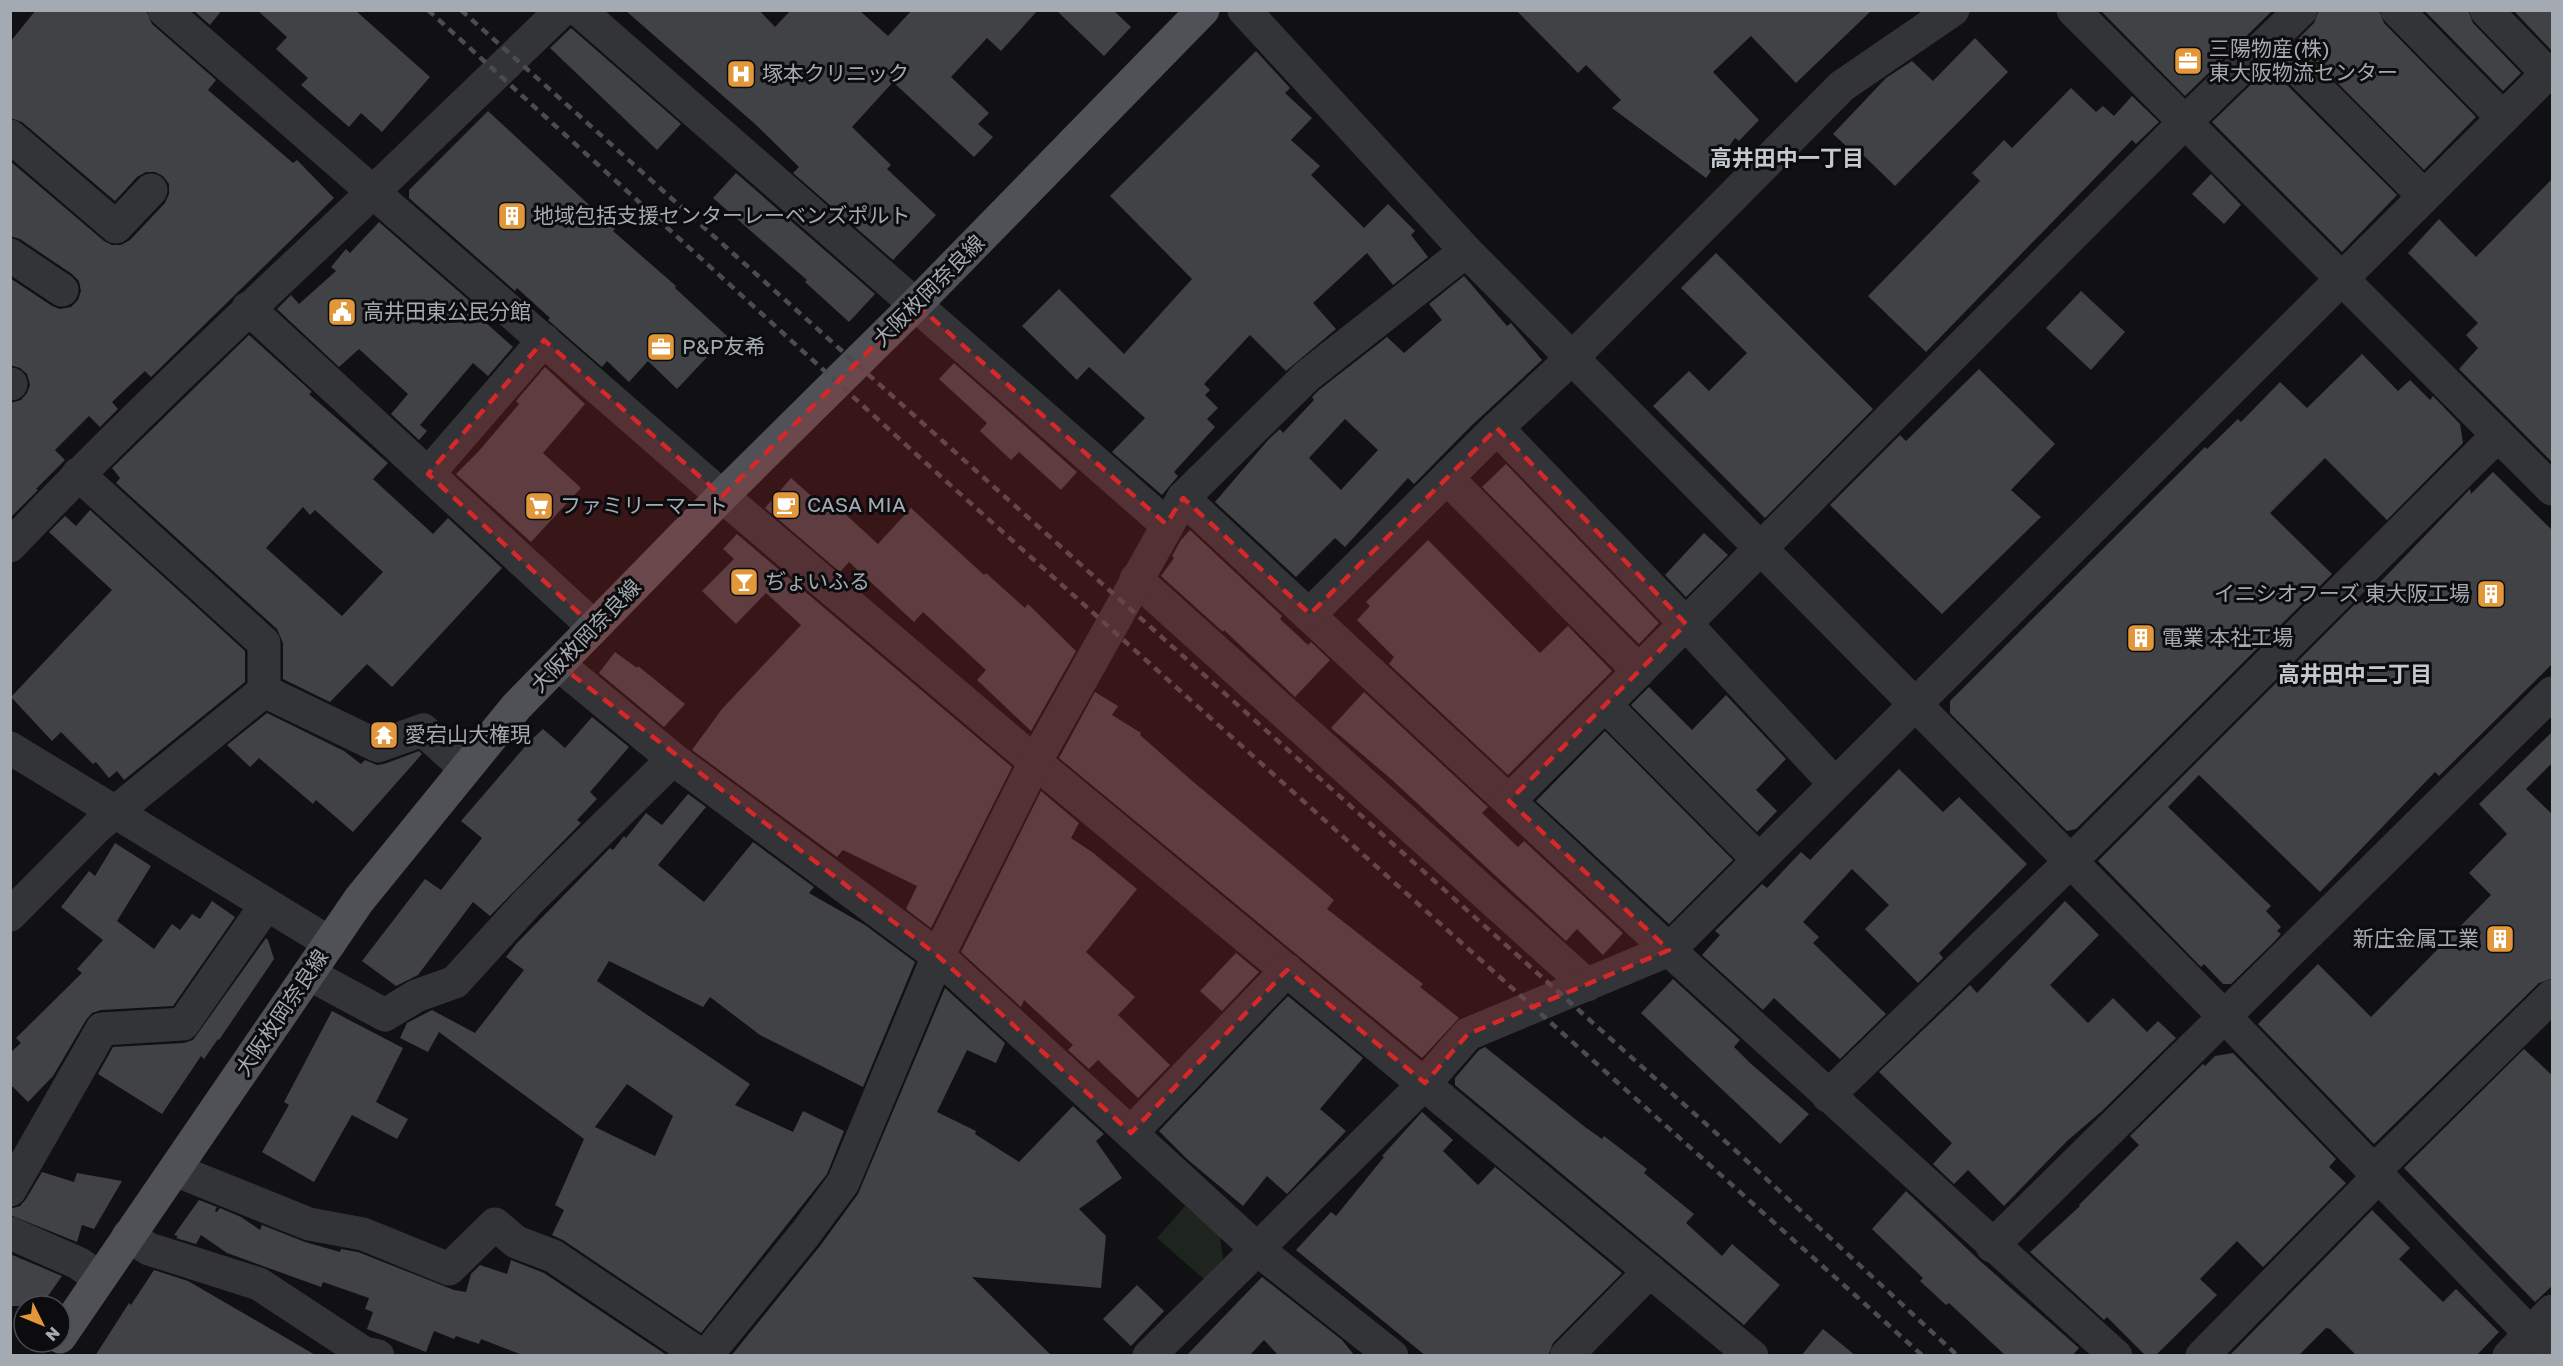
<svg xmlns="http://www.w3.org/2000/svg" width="2563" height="1366" viewBox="0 0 2563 1366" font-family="'Golos Text','Noto Sans JP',sans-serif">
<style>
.green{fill:#1e251e}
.building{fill:#404246;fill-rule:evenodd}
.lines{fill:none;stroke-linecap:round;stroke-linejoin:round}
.minor{stroke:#333437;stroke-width:33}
.major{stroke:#4f5156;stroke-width:33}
.rail{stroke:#4a4c50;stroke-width:4.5;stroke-dasharray:8 6;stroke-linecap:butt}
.marked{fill:#d62828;fill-opacity:0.2;stroke:#d62828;stroke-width:4.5;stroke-dasharray:12 8;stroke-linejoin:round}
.labels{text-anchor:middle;stroke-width:6;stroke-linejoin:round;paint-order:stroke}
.poi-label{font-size:21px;fill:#a4aab2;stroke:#0c0c0e;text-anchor:start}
.street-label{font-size:21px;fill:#a4aab2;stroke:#0c0c0e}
.neighbourhood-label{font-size:22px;font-weight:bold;fill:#c4c8cf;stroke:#0c0c0e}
</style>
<rect width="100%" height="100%" fill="#111113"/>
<path class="green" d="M1185,1206l35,30 3,23 -18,21 -48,-42z"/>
<g class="building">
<path d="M36,10h110l6,14 64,56 -8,10 85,73 4,-3 37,38 -183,179 -6,-6 -33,31 6,7 -18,18 -11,-11 -34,34 10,10 -29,29 2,1 -28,28v-115l11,-3 6,-7 3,-8 -3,-11 -7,-6 -10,-3v-87l42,28 8,3 11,-2 7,-7 3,-9 -2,-10 -7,-7 -52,-35 -10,-3v-75l94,80 8,4h9l9,-5 35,-37 4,-9v-10l-6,-8 -8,-4h-9l-9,5 -22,24 -93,-79 -12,-4v-76z"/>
<path d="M193,10h29l-12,15z"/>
<path d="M257,10h98l75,67 -48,55 -21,-19 -12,14 -48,-42 7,-7 -32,-29 11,-12z"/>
<path d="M625,10h134l16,17 16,-17h68l29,26 24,-26h126l-37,41 -14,-13 -36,39 38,36 -11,11 15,13 -19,20 -81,-75 -41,45 39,38 -4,4 49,46 -43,45 -100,-87 6,-6 -44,-43z"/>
<path d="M1056,10h57l18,17 -27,29z"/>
<path d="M1516,10h356l-76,73 -45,-47 -38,36 46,48 -20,21 -4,-3 -29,40 -94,-70 9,-8 -35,-35 -8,8z"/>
<path d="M2100,10h173l-88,86z"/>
<path d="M2319,10h60l5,13 92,94 -52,53 -128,-129 18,-18z"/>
<path d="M2424,10h44l5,13 48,50 -18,18z"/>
<path d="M2513,10h40v41h-1z"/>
<path d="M571,28l110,96 -24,26 -107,-102z"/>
<path d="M1975,38l33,34 -113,114 -35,-34 -4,3 -23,-21 53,-56 26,-17 21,20z"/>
<path d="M1256,51l34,37 -5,5 27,25 -21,22 29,26 -9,9 53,53 24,-24 27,27 -4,4 17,22 -35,28 -26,-32 -54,50 23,26 -50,42 -36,-36 -46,49 6,6 -5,5 13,13 -11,11 8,8 -41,45 4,4 -16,19 -50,-43 33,-34 -56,-51 -12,13 -55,-54 37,-37 65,65 68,-75 -82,-83z"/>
<path d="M2269,67l128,128 -55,57 -130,-130z"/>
<path d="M2071,88l25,24 7,-6 11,10 18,-20 27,26 -23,22 -4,-4 -206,212 -58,-56 112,-115 -8,-8 32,-33 8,8z"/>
<path d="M488,111l127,118 -2,2 63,55 -1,2 52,48 -50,53 -29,-28 -19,21 -22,-21 -5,6 -54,-47 2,-2 -33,-30 -2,3 -106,-93v-8z"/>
<path d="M736,173l139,121 -26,28 -44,-40 2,-2 -94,-82z"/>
<path d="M2211,174l30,31 -17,19 -32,-30z"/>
<path d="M2553,178v285l-94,-94 19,-21 -12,-13 12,-12 -70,-70 31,-34 37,38z"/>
<path d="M379,222l110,96 -4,4 28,25 -25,29 -15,-13 -53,62 7,6 -8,9 -28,-26 17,-20 -49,-45 -20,18 -62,-58 14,-14 8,9 37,-33 -5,-4 15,-18 4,4z"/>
<path d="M1716,253l157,156 -108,109 -112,-112 36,-35 20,20 38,-38 -66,-65z"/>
<path d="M1464,276l43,50 4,-3 31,37 -72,67 -56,57 -6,-6 -63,69 -10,-9 -39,39 -81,-75 54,-63 11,-10 3,4 31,-33 -2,-3 7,-7 68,-53 17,16 38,-33 -13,-16zM1345,419l33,31 -37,40 -32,-32z"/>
<path d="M2081,291l44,41 -34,38 -45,-42z"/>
<path d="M249,335l63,57 -3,2 79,69 -15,16 60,55 15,-16 54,50 -110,119 -25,-23 -37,38 -47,-23v-36l-6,-14 -161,-146 4,-5 -8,-10zM303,507l7,8 5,-5 68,62 -41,44 -76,-68z"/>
<path d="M2362,354l36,37 12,-11 20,20 3,-4 27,28 3,19 -76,77 -62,-62 -55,55 62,61 -256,255 -9,2 -117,-118v-12l255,-254 2,2 31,-30 3,3 39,-40 27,26z"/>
<path d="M954,363l123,109 -16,18 -42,-38 -8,8 -31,-29 7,-8 -48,-44z"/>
<path d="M545,367l40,37 -42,49 38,35 -50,54 -75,-68 22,-22 41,-48 -3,-3z"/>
<path d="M1979,369l76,75 -44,46 30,27 -99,97 -112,-109 70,-70 6,6z"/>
<path d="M1506,464l153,159 -20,21 -157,-157z"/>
<path d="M2493,472l60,59v132l-114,113 -4,-4 -115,120 -121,-117 -31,32 103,99 -5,5 15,16 -4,4 4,3 -6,7 -44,43h-8l-19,-20 -3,3 -103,-106 260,-260 2,2 110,-114 1,5z"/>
<path d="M791,478l35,31 6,-7 46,42 33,-36 73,67 2,-2 39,35 3,-4 48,47 -45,80 -54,-51 9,-10 -63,-58 -9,10 -65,-60 -9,10 -75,-64z"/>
<path d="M90,510l155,141v31l-121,98 -7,-9 -8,7 -13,-16 -3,2 -32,-32 -9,9 -41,-44 101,-107 -63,-58 16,-16 11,10z"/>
<path d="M1190,530l92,86 -2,3 28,26 3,-3 19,18 -35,37 -71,-67 -1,2 -62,-56 13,-18 -2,-2 9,-16z"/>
<path d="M1704,533l24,22 -42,42 -21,-22z"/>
<path d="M737,534l275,233 -81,161 -25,-19 11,-23 -74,-36 -6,7 -145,-107 30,-41 79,-84 -35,-32 -30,31 -34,-33 32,-32 -11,-10z"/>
<path d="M1428,540l112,113 28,-27 44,45 -104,104 -119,-111 5,-7 -37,-37 13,-14 -4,-4z"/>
<path d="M615,652l22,16 1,-2 47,38 -21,23 -65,-54z"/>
<path d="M1649,687l43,43 34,-35 60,64 -30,31 21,21 -20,21 -126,-127z"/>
<path d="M1095,692l23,14 -6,9 29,18 -1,2 50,44 144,121 -7,9 96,75 -3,3 39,31 -37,40 -363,-300z"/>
<path d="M1364,692l124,115 -6,6 36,34 6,-6 99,92 -20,22 -26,-26 -11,12 -176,-163 -59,-50z"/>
<path d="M267,713l77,38 17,13 4,-4 12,5 7,-1 35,-13 3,3 -69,78 -37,-32 -3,4 -54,-46 -9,9 -23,-22z"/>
<path d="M592,717l37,30 -39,45 7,7 -20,21 4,3 -91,93 -17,-14 -55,73 -22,11 -34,-25 63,-82 16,11 41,-52 -21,-17 68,-79 14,-13 22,19z"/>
<path d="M1605,731l128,129 -64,64 -133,-123z"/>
<path d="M2553,731v31l-27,27 27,26v163l-14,5 -165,161 -116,-120 60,-60 53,53 120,-122 -22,-22 38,-39 -28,-30z"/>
<path d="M1899,769l44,43 16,-15 68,67 -88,89 4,5 -25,25 -53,-54 24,-24 -37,-36 -49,53 16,15 -6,6 73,71 -46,45 -66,-61 -11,12 -61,-55 18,-20 -5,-4 47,-47 5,4 34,-36 9,8z"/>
<path d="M1041,791l38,32 -8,15 21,14 45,37 -51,63 49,45 -17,18 52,50 -32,33 -40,-38 -9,9 -21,-19 5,-5 -49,-45 -3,7 -60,-55z"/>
<path d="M688,794l18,13 -48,58 46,37 49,-60 61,45 -5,6 56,32 50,37 -52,125 -103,-52 -50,-38 -7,10 -94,-46 -12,20 153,103 -15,21 58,27 10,-21 41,20 -17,43 -126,159 -138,-93 -11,-5 12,-25 -9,-5 29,-66 -145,-107 -11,20 -28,-14 7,-15 25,-13 43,23 49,-63 -18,-13 10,-13 94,-96 3,2 11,-14 2,2 20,-25 16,12zM627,1084l46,32 -18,40 -60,-29z"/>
<path d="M115,843l36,23 -34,55 37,28 18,-25 8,6 12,-16 8,5 12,-18 23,16 -62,89 -72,4 -9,3 -6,7 -33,56 -25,26 -18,-18v-31l11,-10 -5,-5 66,-65 -5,-4 26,-29 -42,-33 28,-36 6,5z"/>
<path d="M2065,901l34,34 -49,50 38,38 25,-25 34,34 11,-11 18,17 -74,73 -35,30 -63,65 -36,-36 -14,14 -21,-20 19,-21 -73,-71 91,-87 7,8z"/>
<path d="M266,938l2,2 6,19 -55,81 -1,-1 -14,20 -3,-3 -39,58 -64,-40 15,-27 71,-4 9,-3z"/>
<path d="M1236,953l23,19 -37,39 -22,-20z"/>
<path d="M1673,979l67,61 -6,7 16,16 59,51 -29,30 -139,-131z"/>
<path d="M945,988l60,55 -9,20 -29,-13 -30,62 39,19 -1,3 44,28 54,-56 31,28 -8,7 26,37 -43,31 27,27 -5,52 -129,-11 80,79h-321l89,-110 38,-52z"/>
<path d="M1288,996l75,62 -43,51 26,22 -59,63 -20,-18 -24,30 -56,-47 -28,-28z"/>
<path d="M332,1011l71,37 -27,54 32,17 -11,20 -45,-24 -38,67 -52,-30 27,-47 -5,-3z"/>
<path d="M1485,1047l100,80 17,12 2,-3 43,33 -3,4 50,41 -8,9 36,33 10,-12 48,41 -36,40 -289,-240v-7l24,-28z"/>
<path d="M2524,1049l29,27v209l-18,17 -131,-134z"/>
<path d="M2233,1053l103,106 -7,8 17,16 -83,84 -26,-26 -37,38 17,16 -62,61h-9l-39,-39 -3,3 -74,-68 50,-46 -1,-1 60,-60 -9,-9 73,-72 2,2 10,-10z"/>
<path d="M1422,1112l31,28 -10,11 35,34 17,-18 127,106 -69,70 -5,13h-122l-130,-106 35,-38 5,4 48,-59 -2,-1z"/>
<path d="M42,1172l32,10 3,-9 45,8 -28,48 -12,-4 -5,17 -67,-27v-6l10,-3 6,-7z"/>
<path d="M1906,1191l73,69 100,88 -7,8h-66l-57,-53 -3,2 -26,-24 3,-3 -51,-49z"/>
<path d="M199,1200l18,7 -2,4 2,1 3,-4 21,9 19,13 2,-5 43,17 35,10 1,-3 17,3 96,38 12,2 5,-18 9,-9 27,9 4,-14 33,13 124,83h-143l-44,-17 -2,5 -23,-8 -2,3 -20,-8 -8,21 -59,-23 6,-17 -8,-3 4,-11 -46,-16 -2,5 -94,-34 -26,-18 -5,9 -20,-6 2,-2 -4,-1z"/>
<path d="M2372,1210l38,38 -11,11 44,43 13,-13 43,43 -23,24h-119l-27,-27 -4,-1 -28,28h-69z"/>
<path d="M10,1254l52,22 -21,30h-31z"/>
<path d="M154,1270l34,11 129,75h-222l34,-53 2,2z"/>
<path d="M1262,1277l80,63 13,16h-76l-15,-16 -15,16h-63z"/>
<path d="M1137,1285l27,26 -33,35 -28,-27z"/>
<path d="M1823,1329l33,27h-55z"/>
</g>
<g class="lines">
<g class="minor">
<path d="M164,10l558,486 313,266 717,594"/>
<path d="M579,10l587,514"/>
<path d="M1244,10l222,241 759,766 327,339"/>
<path d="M2073,10l479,479"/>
<path d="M2397,10l106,108"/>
<path d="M2486,10l62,64"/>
<path d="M2270,41l154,155"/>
<path d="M10,136l106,91 35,-37"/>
<path d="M10,255l52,35"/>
<path d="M248,308l346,319"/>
<path d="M10,384h1"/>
<path d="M1497,428l189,196 149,160"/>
<path d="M428,474l116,-134"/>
<path d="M1447,478l192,193"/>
<path d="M1183,498l486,452 447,406"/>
<path d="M10,546c117,-124 242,-239 365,-356 62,-59 124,-120 187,-180"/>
<path d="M1136,579l451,406"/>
<path d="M1310,614l187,-186 74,-69 271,-273 111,-76"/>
<path d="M558,664l115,95 265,197 319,293 135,107"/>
<path d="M264,691l114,55 45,-16 42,38"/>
<path d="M1605,705l154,155"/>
<path d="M10,748l320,195"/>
<path d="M1509,801l676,-679 116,-112"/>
<path d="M10,915l88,-89 166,-135v-48l-186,-169"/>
<path d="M309,974l76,41 31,-19 39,-14 74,-81 144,-142"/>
<path d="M1828,1096l243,-235 427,-426"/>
<path d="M1131,1133l156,-163"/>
<path d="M175,1170l134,54 54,10 86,35 46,-45 21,18 37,14 149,100"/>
<path d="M2374,1171l178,-175"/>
<path d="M10,1190l92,-161 81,-5 83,-119"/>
<path d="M10,1233l68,30 22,15"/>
<path d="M128,1236l21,13 110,35 105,69 14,3"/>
<path d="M1992,1246l560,-553"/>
<path d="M706,1356l99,-122 38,-51 95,-227 97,-194 148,-264 124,-122 159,-125"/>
<path d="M1149,1356l276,-273 43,-49 201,-84 883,-881"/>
<path d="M1566,1356l84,-85"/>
<path d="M2202,1356l177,-180"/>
<path d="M2509,1356l43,-45"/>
</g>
<path class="major" d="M60,1337l299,-437 157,-193 206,-211 194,-192 287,-294"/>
<g class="rail">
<path d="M428,10l500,455 995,891"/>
<path d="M461,10l1274,1140 223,206"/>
</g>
</g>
<path class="marked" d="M916,304l250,220 17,-26 127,116 187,-186 189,196 -177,177 160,149 -201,84 -43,49 -138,-113 -156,163 -193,-177 -380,-292 36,-37 -166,-153 116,-134 178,156z"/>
<defs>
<g id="office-square" transform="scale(1.5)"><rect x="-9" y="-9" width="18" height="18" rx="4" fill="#e2983a" stroke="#0c0c0e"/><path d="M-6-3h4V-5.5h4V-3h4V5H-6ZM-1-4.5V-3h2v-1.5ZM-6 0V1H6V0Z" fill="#fff"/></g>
<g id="hospital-square" transform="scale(1.5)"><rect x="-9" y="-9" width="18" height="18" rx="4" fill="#e2983a" stroke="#0c0c0e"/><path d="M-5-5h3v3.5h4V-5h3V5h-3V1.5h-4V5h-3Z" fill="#fff"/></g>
<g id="building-square" transform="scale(1.5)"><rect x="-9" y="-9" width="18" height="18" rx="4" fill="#e2983a" stroke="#0c0c0e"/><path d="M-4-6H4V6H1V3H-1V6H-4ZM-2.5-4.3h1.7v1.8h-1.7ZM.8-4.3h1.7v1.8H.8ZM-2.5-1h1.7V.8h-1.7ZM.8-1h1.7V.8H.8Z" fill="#fff"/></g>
<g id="civic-square" transform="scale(1.5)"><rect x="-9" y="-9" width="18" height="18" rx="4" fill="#e2983a" stroke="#0c0c0e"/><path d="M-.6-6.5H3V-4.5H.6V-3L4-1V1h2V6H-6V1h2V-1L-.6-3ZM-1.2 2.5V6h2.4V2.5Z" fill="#fff"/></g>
<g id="cafe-square" transform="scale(1.5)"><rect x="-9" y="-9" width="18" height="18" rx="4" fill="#e2983a" stroke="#0c0c0e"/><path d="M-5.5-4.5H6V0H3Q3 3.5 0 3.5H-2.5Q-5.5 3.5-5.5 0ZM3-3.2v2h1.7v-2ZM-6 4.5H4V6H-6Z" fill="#fff"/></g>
<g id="supermarket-square" transform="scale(1.5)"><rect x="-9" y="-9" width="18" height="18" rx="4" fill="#e2983a" stroke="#0c0c0e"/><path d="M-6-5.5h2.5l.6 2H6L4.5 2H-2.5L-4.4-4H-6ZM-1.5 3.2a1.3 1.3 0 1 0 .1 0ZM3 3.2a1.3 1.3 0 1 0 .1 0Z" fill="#fff"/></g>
<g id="bar-square" transform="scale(1.5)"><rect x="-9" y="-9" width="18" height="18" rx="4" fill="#e2983a" stroke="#0c0c0e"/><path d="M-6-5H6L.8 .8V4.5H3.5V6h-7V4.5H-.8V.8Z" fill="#fff"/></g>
<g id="temple-square" transform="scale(1.5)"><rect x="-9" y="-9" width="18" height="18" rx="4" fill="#e2983a" stroke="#0c0c0e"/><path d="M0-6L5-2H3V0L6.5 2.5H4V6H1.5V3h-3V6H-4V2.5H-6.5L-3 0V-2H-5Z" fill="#fff"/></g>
</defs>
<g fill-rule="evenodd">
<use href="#office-square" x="2188" y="61"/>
<use href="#hospital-square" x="741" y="74"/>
<use href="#building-square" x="512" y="216"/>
<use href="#civic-square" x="342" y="312"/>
<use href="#office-square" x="661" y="347"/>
<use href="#cafe-square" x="786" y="505"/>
<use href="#supermarket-square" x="539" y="506"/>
<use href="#bar-square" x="744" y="582"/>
<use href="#building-square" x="2491" y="594"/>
<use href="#building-square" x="2141" y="638"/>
<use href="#temple-square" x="384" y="735"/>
<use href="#building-square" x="2500" y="939"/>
</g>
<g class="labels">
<g class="poi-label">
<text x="2209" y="56">三陽物産(株)<tspan x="2209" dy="24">東大阪物流センター</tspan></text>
<text x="762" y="81">塚本クリニック</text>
<text x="533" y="223">地域包括支援センターレーベンズポルト</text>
<text x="363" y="319">高井田東公民分館</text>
<text x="682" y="354">P&amp;P友希</text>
<text x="807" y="512">CASA MIA</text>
<text x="560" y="513">ファミリーマート</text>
<text x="765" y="589">ぢょいふる</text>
<text x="2470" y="601" text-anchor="end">イニシオフーズ 東大阪工場</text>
<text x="2162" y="645">電業 本社工場</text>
<text x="405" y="742">愛宕山大権現</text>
<text x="2479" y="946" text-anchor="end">新庄金属工業</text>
</g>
<g class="street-label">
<text transform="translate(929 291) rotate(-45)" y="7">大阪枚岡奈良線</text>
<text transform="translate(586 636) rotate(-46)" y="7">大阪枚岡奈良線</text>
<text transform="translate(282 1013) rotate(-56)" y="7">大阪枚岡奈良線</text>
</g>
<g class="neighbourhood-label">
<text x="1787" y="166">高井田中一丁目</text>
<text x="2355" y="682">高井田中二丁目</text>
</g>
</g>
<rect width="2563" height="1366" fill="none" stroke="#a4aab2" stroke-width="24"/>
<g transform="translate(42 1324) rotate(133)"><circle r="28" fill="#0c0c0e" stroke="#494b50" stroke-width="1.5"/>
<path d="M0-4.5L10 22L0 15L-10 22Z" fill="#e2983a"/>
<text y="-9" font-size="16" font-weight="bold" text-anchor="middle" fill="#a4aab2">N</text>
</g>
</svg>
